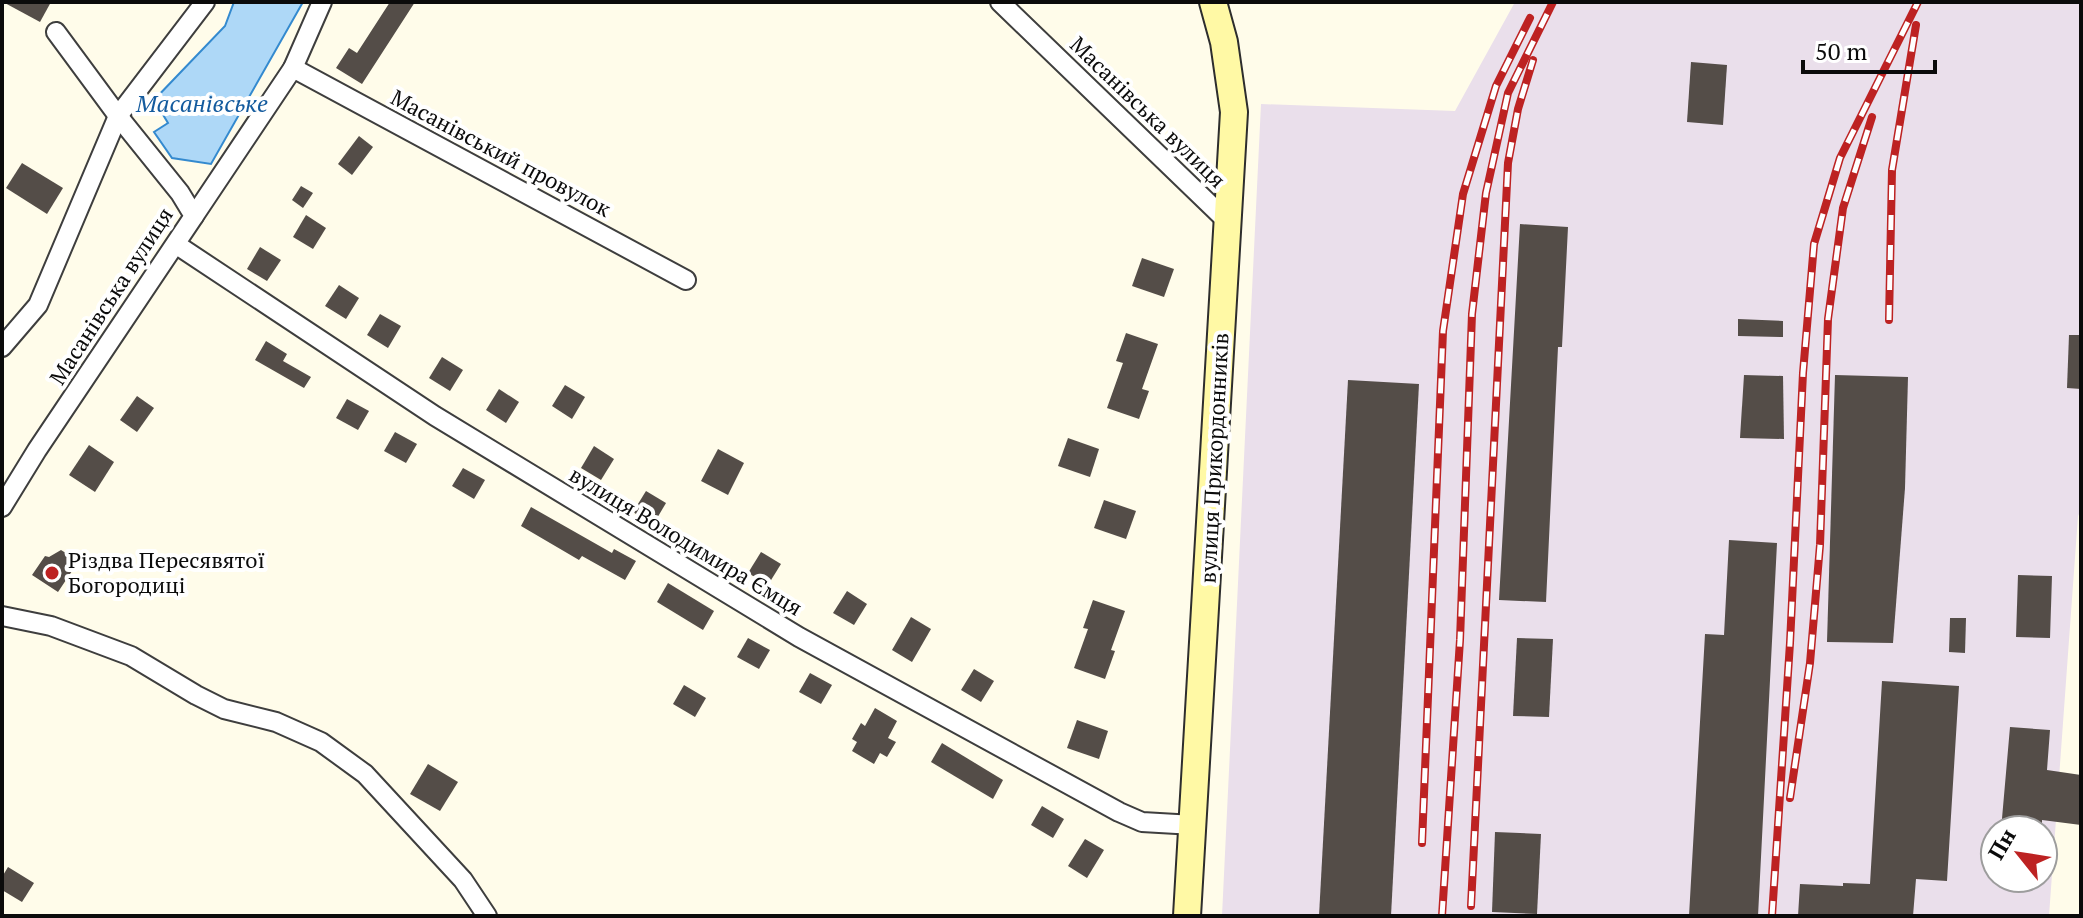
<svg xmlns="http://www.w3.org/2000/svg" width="2083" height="918" viewBox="0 0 2083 918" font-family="'PT Serif',serif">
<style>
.industrial{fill:#eadfeb;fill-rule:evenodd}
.water{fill:#aed8f7;stroke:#348acf;stroke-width:2}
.building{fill:#544d48}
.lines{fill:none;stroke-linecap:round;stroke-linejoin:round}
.street-casing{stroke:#3e3e3e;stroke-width:22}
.secondary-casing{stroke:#2d2d2d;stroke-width:30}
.street{stroke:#fff;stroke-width:18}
.secondary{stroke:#fff9a5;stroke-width:26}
.rail-casing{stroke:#bd2222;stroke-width:8}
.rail{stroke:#fff;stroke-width:5;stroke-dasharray:15;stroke-linecap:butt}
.poi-dot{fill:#bd2222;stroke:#fff;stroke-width:3}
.labels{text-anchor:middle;stroke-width:8;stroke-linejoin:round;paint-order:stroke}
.street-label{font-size:22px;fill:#0b0b0b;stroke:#fff}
.poi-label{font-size:22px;fill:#0b0b0b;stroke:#fff;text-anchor:start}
.water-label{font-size:24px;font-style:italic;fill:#145b9e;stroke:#fff}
</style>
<rect width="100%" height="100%" fill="#fffcea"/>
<path class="industrial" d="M1515,2h566v508l-3,6 -29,400h-827l39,-812 194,7zM1995,830h48v48h-48z"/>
<path class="water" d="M234,2h69l-92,162 -39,-6 -18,-26 14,-9 -14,-23 71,-74z"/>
<g class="building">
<path d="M3,2h48l-11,20z"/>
<path d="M390,2h25l-53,82 -26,-16 13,-20 8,5z"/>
<path d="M1691,62l36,3 -4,60 -36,-3z"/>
<path d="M359,136l14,11 -21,28 -14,-11z"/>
<path d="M22,163l41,25 -16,26 -41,-26z"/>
<path d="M301,186l12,7 -10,15 -11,-8z"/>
<path d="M306,215l20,13 -13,21 -20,-12z"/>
<path d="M1520,224l48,3 -6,120h-4l-12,255 -47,-2z"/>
<path d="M260,247l21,13 -14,21 -20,-12z"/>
<path d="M1142,258l32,11 -10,28 -32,-11z"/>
<path d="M339,285l20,13 -13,21 -21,-13z"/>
<path d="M380,314l21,12 -13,22 -21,-13z"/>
<path d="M1738,319l45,2v16l-45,-1z"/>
<path d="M1126,333l32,11 -16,45 7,2 -10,28 -32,-11 16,-45 -7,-2z"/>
<path d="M2069,335h12v54l-14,-1z"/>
<path d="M266,341l21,13 -4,7 28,16 -7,11 -49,-28z"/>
<path d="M442,357l21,13 -13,21 -21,-13z"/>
<path d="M1744,375l39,1 1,63 -44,-1z"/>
<path d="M1835,375l73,2 -3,111 -12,155 -66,-1z"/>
<path d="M1348,380l71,4 -28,532h-72z"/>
<path d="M565,385l20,12 -13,22 -20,-13z"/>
<path d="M499,389l20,13 -13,21 -20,-13z"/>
<path d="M137,396l17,12 -17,24 -17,-12z"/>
<path d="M347,399l22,12 -11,19 -22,-12z"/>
<path d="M395,432l22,12 -11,19 -22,-12z"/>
<path d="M1068,438l31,11 -9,28 -32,-11z"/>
<path d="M89,445l25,17 -19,30 -26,-17z"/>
<path d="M594,446l20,13 -13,21 -20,-12z"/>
<path d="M718,449l26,14 -16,32 -27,-14z"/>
<path d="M463,468l22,12 -11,19 -22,-13z"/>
<path d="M646,491l20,12 -13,22 -20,-13z"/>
<path d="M1104,500l32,11 -10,28 -32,-11z"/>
<path d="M531,507l81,46 2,-4 22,12 -11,19 -43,-24 -3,4 -58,-34z"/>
<path d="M1729,540l48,3 -19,373h-69l16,-282 19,1z"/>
<path d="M61,550l11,7v14l-14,21 -26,-17 13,-19 4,1z"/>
<path d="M761,552l20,12 -13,21 -20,-12z"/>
<path d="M2018,575l34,1 -2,62 -34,-1z"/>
<path d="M668,583l46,28 -11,19 -46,-28z"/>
<path d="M847,591l20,13 -13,21 -21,-12z"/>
<path d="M1093,600l32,11 -14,39 4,1 -10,28 -31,-11 14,-39 -5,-1z"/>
<path d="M911,617l20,12 -19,33 -20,-12z"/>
<path d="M1950,618h16l-1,35 -16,-1z"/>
<path d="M748,638l22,12 -11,19 -22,-12z"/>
<path d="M1517,638l36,1 -4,78 -36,-1z"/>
<path d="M974,669l20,12 -13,21 -20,-12z"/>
<path d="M810,673l22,12 -11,19 -22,-12z"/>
<path d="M1882,681l77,5 -12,195 -31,-2 -3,37h-115l2,-32 43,2v-3l27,1z"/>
<path d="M684,685l22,13 -11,19 -22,-13z"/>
<path d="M875,708l22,13 -9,17 8,4 -9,15 -7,-4 -6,11 -22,-13 5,-9 -5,-3 9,-16 4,3z"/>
<path d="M1077,720l31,11 -9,28 -32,-11z"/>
<path d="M2010,727l40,3 -3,40 34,5v50l-39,-5v10h-41z"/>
<path d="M942,743l61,37 -10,19 -62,-37z"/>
<path d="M428,764l30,18 -18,29 -30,-17z"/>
<path d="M1042,806l22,13 -11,19 -22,-13z"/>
<path d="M1495,832l46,2 -4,80 -45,-2z"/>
<path d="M1085,839l19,11 -17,28 -19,-12z"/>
<path d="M8,867l26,16 -12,19 -20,-12v-13z"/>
</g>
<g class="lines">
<g class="street-casing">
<g id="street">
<path d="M1000,2l228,220"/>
<path d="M293,68l393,212"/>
<path d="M194,216l99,-148 29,-66"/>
<path d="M177,245l258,171 364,221 320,175 23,10 52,3"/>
<path d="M2,347l36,-42 80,-189 87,-114"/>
<path d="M2,507l35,-57 157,-234 -14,-23 -62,-77 -62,-84"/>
<path d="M2,616l49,10 80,30 65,39 28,14 52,13 45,20 44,32 98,106 24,36"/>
</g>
</g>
<g class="secondary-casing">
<path id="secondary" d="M1187,916l47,-804 -10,-70 -11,-40"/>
</g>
<use href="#street" class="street"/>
<use href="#secondary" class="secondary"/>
<g class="rail-casing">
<g id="rail">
<path d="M1889,320l3,-150 24,-145"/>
<path d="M1790,798l20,-135 10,-118 8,-226 15,-111 29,-91"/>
<path d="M1422,843l21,-512 20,-137 33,-108 34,-68"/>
<path d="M1471,906l37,-743 10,-54 15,-49"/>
<path d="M1442,916l18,-276 12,-326 14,-121 22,-100 45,-91"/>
<path d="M1772,916l18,-273 13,-270 11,-129 26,-86 78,-156"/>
</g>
</g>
<use href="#rail" class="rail"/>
</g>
<circle class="poi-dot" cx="52" cy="573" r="8"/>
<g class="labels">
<g class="street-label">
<text transform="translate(1148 112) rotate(44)" y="8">Масанівська вулиця</text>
<text transform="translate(501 153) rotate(28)" y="8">Масанівський провулок</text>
<text transform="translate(111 296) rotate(-57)" y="8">Масанівська вулиця</text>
<text transform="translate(1214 458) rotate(-87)" y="8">вулиця Прикордонників</text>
<text transform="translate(686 541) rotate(31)" y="8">вулиця Володимира Ємця</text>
</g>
<g class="poi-label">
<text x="68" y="568">Різдва Пересявятої<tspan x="68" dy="25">Богородиці</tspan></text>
</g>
<g class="water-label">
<text x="202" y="112">Масанівське</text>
</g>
</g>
<rect width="2083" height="918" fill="none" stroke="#0b0b0b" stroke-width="8"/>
<g transform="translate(2019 854) rotate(300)"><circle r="38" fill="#ffffff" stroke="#9d9d9d" stroke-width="2"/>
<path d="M0-6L14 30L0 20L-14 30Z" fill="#bd2222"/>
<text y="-12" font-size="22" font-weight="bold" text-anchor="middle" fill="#0b0b0b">Пн</text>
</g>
<path d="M1803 60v12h132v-12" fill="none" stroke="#0b0b0b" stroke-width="4"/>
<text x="1815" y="60" font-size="24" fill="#0b0b0b" stroke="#ffffff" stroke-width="6" paint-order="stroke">50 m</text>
</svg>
